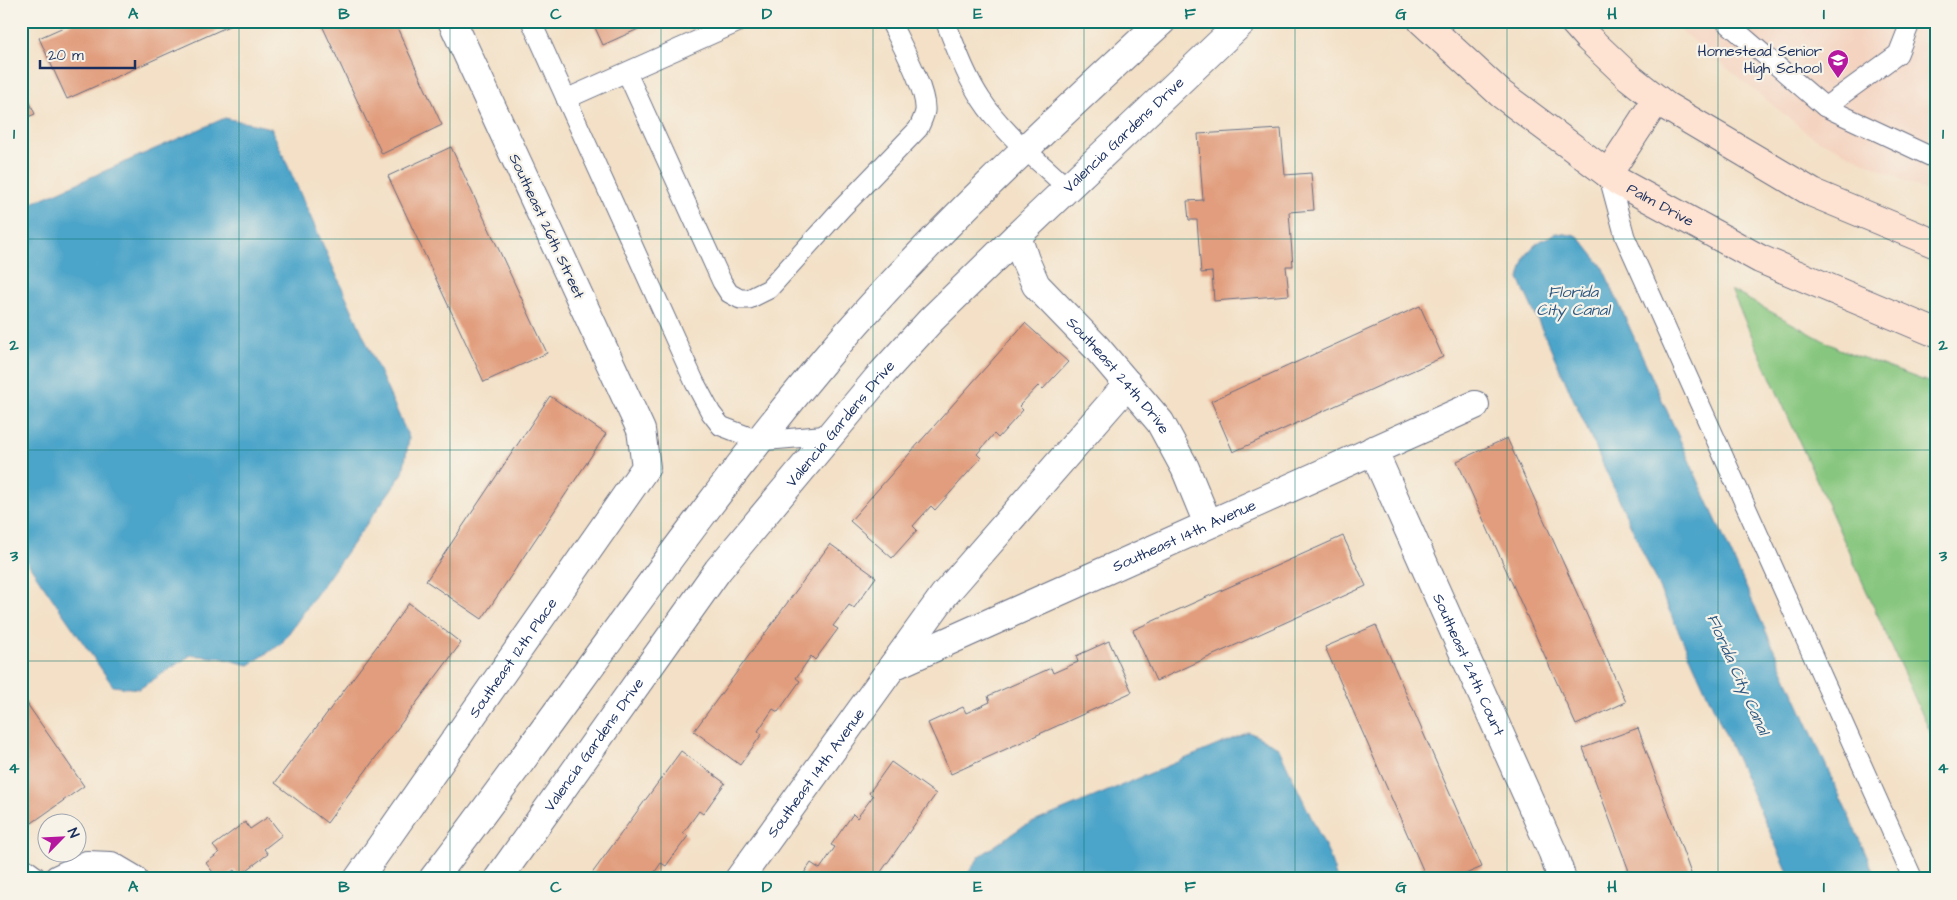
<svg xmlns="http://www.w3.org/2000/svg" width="1957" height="900" viewBox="0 0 1957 900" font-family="'Architects Daughter',sans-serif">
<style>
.built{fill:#f4d3c0}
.green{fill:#86c67e;stroke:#507a6e}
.water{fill:#4ca4c9;stroke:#346a94}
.building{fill:#e19d7d}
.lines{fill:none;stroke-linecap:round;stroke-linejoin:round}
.service-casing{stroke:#676d82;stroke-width:21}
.minor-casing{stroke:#676d82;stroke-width:30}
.secondary-casing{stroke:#676d82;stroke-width:30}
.service{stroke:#fff;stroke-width:19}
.minor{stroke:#fff;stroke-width:28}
.secondary{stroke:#fee3d2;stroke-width:28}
.grid{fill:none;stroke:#0f766e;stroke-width:1;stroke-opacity:0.55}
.labels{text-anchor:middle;stroke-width:4.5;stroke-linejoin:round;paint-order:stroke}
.poi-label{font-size:15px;fill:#1b2f5e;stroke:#f7f3e8;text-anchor:end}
.street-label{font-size:15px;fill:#1b2f5e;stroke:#f7f3e8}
.water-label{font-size:16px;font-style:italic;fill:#2c5883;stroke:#f7f3e8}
.neatline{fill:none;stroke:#0f766e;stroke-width:2}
.grid-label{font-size:16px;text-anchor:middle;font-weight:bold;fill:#0f766e}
</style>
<rect width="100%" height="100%" fill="#f7f3e8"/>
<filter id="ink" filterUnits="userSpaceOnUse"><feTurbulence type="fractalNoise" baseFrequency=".02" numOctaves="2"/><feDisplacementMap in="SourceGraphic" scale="10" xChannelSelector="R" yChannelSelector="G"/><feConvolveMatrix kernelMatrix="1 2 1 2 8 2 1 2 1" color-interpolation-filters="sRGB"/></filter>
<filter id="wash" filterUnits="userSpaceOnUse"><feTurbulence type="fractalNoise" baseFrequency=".0096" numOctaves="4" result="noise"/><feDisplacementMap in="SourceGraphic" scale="20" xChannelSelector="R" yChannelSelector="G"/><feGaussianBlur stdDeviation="1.12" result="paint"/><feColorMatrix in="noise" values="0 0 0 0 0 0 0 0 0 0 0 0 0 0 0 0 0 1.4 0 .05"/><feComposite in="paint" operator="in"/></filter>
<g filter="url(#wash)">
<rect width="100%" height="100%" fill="#f3e0c6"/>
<path class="built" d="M1669,21h267v175l-125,-60z"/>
<path class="green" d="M1731,290l108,59 97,36v360z"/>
<g class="water">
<path d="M225,118l46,10 138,310 -6,35 -122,171 -32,21 -28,-7 -30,-3 -52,34 -26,-3 -88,-127 -4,-9v-342z"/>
<path d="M1557,233l21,3 24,30 275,613h-86l-272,-600c7,-29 11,-34 38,-46z"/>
<path d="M1249,732l29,15 51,108 8,24h-373l16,-23 42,-29z"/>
</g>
<g id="blocks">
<g class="building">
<path d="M77,21h163l-173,78 -28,-61z"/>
<path d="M320,21h74l48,104 -60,29z"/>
<path d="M592,21h64l-53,24z"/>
<path d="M21,83l14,31 -14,6z"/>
<path d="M1281,129l4,46 26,-2 3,37 -25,2 4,54h-7l3,29 -75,6 -2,-29 -11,1 -4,-53h-8l-2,-19 16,-1 -5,-66z"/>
<path d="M451,147l96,206 -63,29 -96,-206z"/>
<path d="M1420,306l23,51 -210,95 -22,-51z"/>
<path d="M1025,323l43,39 -26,28 -4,-4 -19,20 4,4 -25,28 -4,-4 -17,20 4,4 -46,52 -4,-4 -18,20 4,4 -25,28 -42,-37z"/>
<path d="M550,396l56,38 -124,185 -56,-38z"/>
<path d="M1507,438l119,264 -50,23 -119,-264z"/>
<path d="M1343,536l23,50 -210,95 -23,-51z"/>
<path d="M830,544l46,33 -22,31 -5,-3 -16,21 5,3 -23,31 -4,-4 -15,22 4,3 -22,31 -5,-3 -15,22 4,3 -22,31 -46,-34z"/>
<path d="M409,603l52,40 -134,180 -52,-40z"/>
<path d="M1376,625l106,242 -28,12h-27l-102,-232z"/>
<path d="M1109,641l23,51 -181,82 -23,-51 35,-16 3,6 24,-11 -2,-6 63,-28 2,5 25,-11 -2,-6z"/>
<path d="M21,695l63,91 -55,39 -8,-12z"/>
<path d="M1638,728l55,151h-61l-49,-131z"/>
<path d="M681,751l44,32 -22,31 -4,-3 -16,22 5,3 -22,30 -5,-3 -11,16h-62z"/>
<path d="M891,762l45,32 -60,85h-76l11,-16 9,6 15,-22 -4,-2 22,-31 4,4 16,-22 -4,-3z"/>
<path d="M268,817l14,18 -18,14 4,5 -29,22 -5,-6 -12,9h-4l-12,-16 13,-10 -6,-7 32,-24 5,7z"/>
</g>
</g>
</g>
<g filter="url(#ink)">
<use href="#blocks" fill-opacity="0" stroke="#676d82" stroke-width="1"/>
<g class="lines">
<g class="service-casing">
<g id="service">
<path d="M531,21l164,362 16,30 10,13 39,15 70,-6"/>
<path d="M945,21c11,26 20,54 36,78 21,33 58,62 86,89"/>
<path d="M1725,21l100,86 111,52"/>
<path d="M627,73l95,209 7,11 11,6h9l20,-10 73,-81 76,-79c3,-6 6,-12 7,-18 2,-21 -25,-69 -35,-90"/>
<path d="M566,99l175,-78"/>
<path d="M1825,107l73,-53 13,-33"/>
<path d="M1608,174l17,63 288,642"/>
</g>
</g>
<g class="minor-casing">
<g id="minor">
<path id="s1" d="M1017,236l8,24 11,25 61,63 63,74 25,46 23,56"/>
<path id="s2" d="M1373,450l180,403 9,26"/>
<path id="s3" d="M893,666l582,-261"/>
<path d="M21,871l11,8"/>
<path d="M58,879l29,-14 24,1 22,13"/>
<path id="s4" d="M358,879l288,-412 -5,-37 -189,-409"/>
<path d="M433,879c132,-172 253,-354 393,-521 102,-121 219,-229 336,-337"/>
<path id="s5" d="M498,879l220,-309 159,-191 54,-59 86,-84 226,-215"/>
<path id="s6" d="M739,879l205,-284 184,-211"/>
</g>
</g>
<g class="secondary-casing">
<g id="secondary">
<path id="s7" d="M1422,21l79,73 118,88 141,77 176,74"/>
<path d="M1573,21l15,17 41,39 37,29 147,87 123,51"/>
<path d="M1608,174l49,-75"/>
</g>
</g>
<use href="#service" class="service"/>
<use href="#minor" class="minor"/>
<use href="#secondary" class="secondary"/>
</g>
</g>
<path class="grid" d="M239,21v858M450,21v858M661,21v858M873,21v858M1084,21v858M1295,21v858M1507,21v858M1718,21v858M21,239h1915M21,450h1915M21,661h1915"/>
<defs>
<g id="school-pin" transform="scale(1.125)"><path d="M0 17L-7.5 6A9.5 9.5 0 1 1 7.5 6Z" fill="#b5179e" stroke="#f7f3e8"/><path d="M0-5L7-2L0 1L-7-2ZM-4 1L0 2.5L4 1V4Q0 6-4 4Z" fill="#fff"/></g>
</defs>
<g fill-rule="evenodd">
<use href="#school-pin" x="1838" y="60"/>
</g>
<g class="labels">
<g class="poi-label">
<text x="1822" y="56">Homestead Senior<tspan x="1822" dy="17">High School</tspan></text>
</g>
<g class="street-label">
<text dy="5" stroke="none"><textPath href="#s5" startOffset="975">Valencia Gardens Drive</textPath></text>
<text dy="5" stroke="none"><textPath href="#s7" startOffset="302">Palm Drive</textPath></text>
<text transform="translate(547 226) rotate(65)" y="5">Southeast 26th Street</text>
<text dy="5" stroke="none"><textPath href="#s1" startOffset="175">Southeast 24th Drive</textPath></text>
<text dy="5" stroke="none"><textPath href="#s5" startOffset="570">Valencia Gardens Drive</textPath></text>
<text dy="5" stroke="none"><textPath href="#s3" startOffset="319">Southeast 14th Avenue</textPath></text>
<text dy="5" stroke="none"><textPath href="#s4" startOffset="270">Southeast 12th Place</textPath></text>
<text dy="5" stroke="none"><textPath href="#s2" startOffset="235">Southeast 24th Court</textPath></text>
<text dy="5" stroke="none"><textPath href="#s5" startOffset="165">Valencia Gardens Drive</textPath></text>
<text dy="5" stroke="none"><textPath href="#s6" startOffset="131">Southeast 14th Avenue</textPath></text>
</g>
<g class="water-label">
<text x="1573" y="297">Florida<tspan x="1573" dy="18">City Canal</tspan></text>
<text transform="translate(1739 674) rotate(66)" y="6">Florida City Canal</text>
</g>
</g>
<rect width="1957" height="900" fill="none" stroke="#f7f3e8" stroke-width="55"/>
<g transform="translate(62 838) rotate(66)"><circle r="24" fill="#f7f3e8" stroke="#9fa5b1"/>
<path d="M0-4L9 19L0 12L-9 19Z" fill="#b5179e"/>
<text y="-8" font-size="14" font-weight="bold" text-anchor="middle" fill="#1b2f5e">N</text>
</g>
<path d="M40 60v8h95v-8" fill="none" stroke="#1b2f5e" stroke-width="2.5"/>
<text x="48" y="60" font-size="15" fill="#1b2f5e" stroke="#f7f3e8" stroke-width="4" paint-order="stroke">20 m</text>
<rect x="28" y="28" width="1902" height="844" class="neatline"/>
<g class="grid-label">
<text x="133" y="19">A</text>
<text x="344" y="19">B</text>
<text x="556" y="19">C</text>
<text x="767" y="19">D</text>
<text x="978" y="19">E</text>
<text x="1190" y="19">F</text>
<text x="1401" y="19">G</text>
<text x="1612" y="19">H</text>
<text x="1824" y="19">I</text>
<text x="14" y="139">1</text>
<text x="1943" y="139">1</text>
<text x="14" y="350">2</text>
<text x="1943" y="350">2</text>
<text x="14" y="561">3</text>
<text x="1943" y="561">3</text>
<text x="14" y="773">4</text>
<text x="1943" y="773">4</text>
<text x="133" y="892">A</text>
<text x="344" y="892">B</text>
<text x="556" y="892">C</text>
<text x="767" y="892">D</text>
<text x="978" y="892">E</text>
<text x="1190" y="892">F</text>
<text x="1401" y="892">G</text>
<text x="1612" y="892">H</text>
<text x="1824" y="892">I</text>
</g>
</svg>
